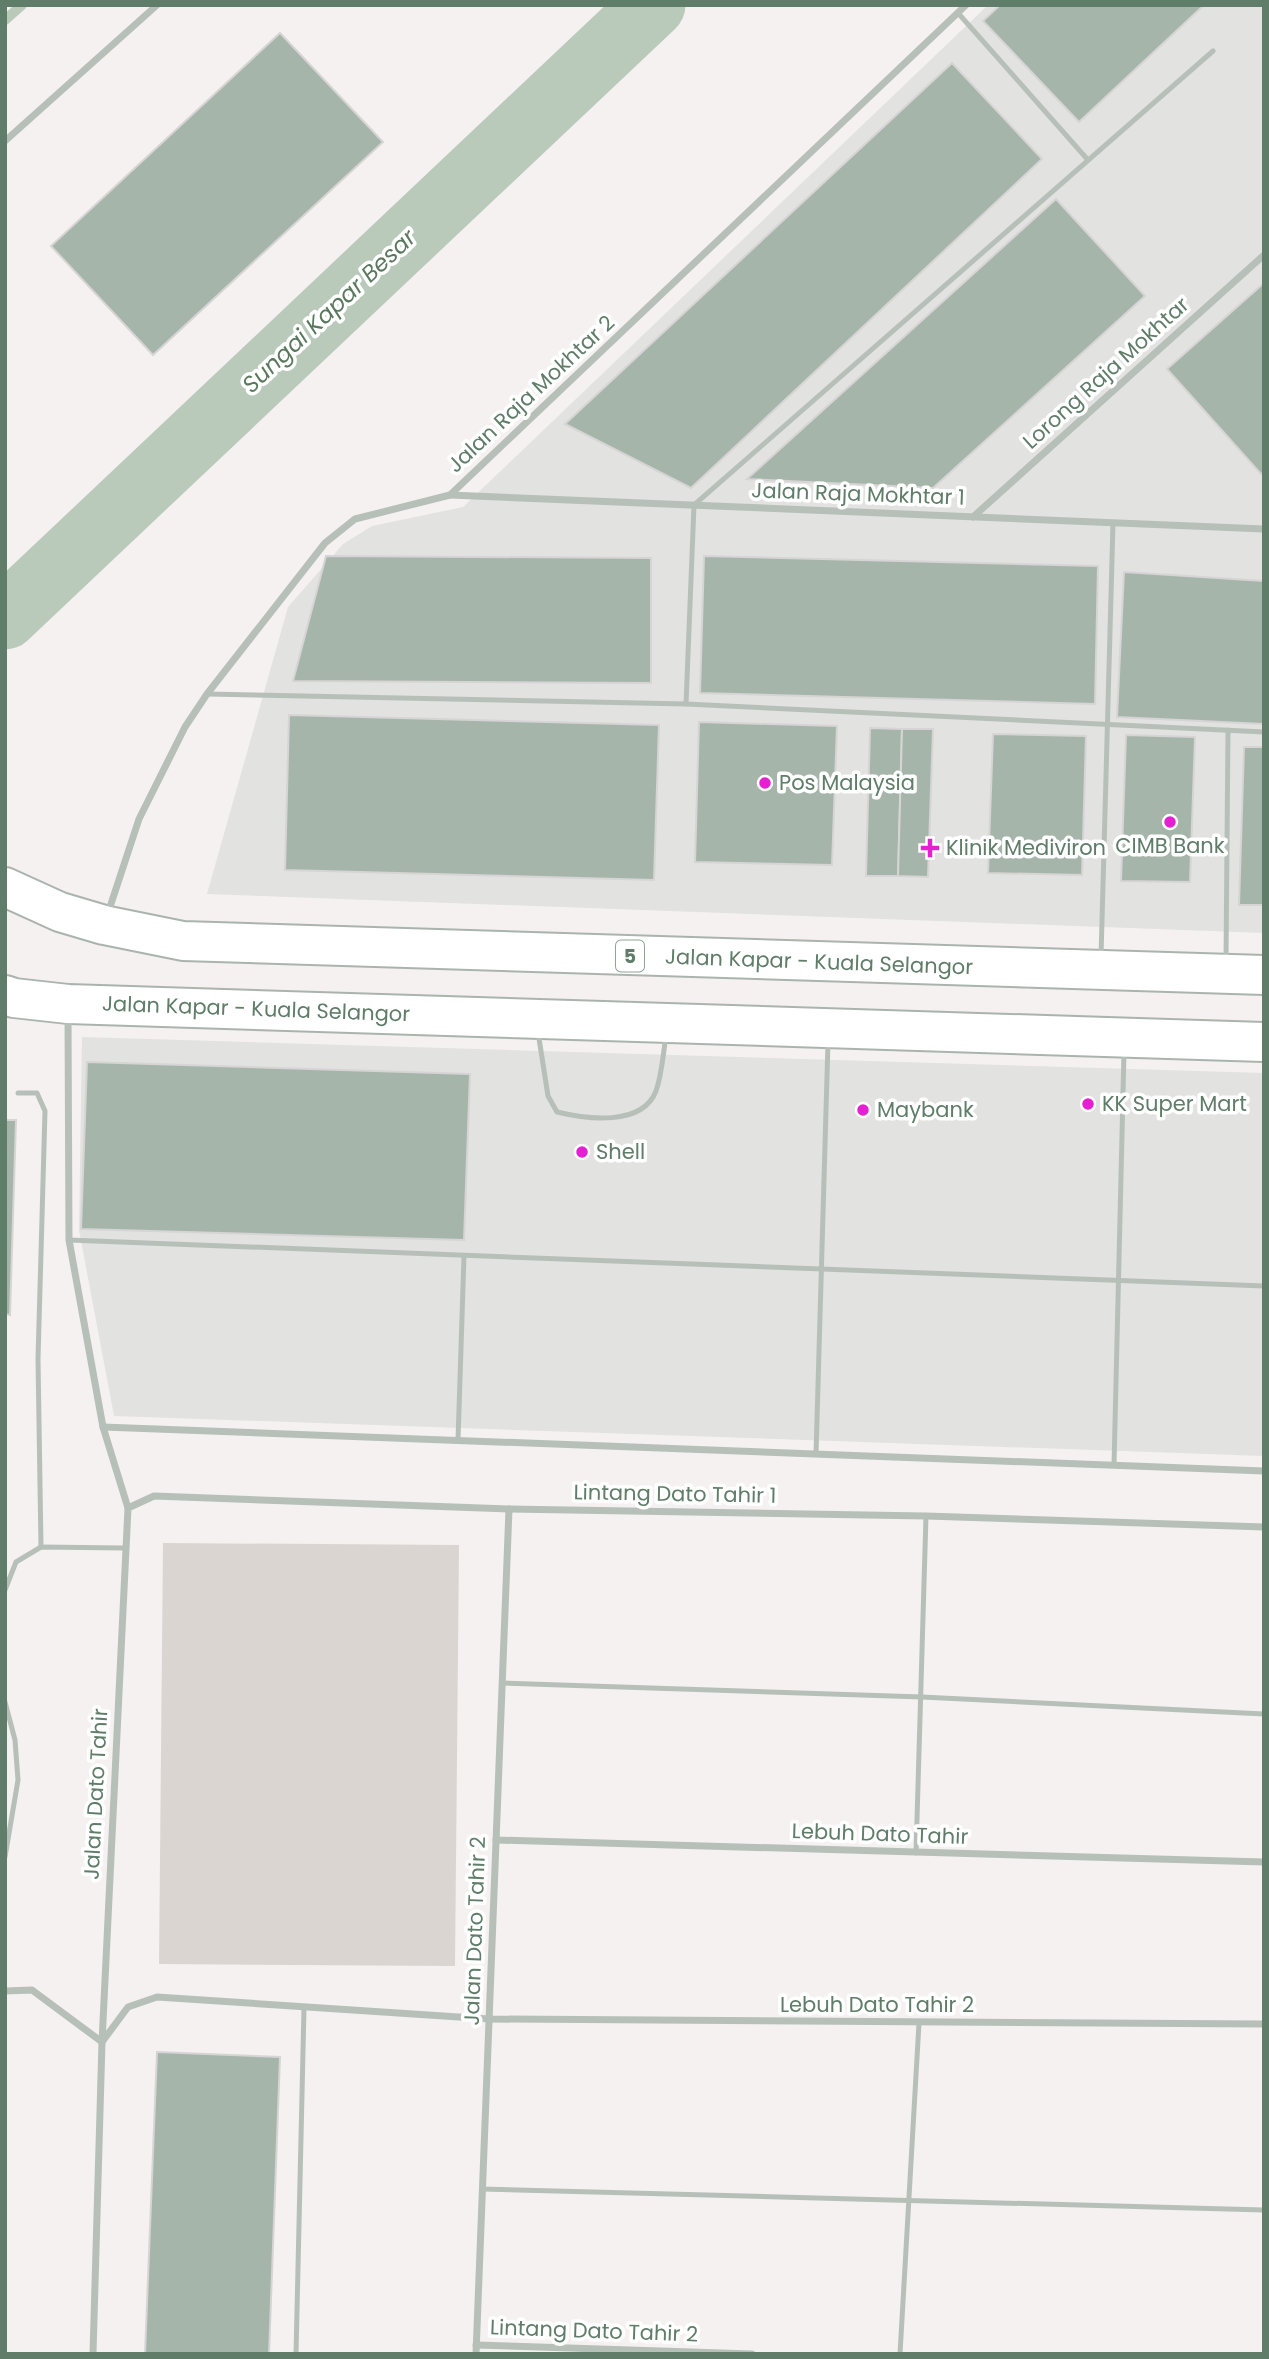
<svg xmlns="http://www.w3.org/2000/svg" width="1269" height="2359" viewBox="0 0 1269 2359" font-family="Poppins,sans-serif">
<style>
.built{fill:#e2e2e1}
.green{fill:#dad5d0}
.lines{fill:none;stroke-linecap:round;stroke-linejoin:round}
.stream{stroke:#b9c9ba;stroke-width:10}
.river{stroke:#b9c9ba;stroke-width:65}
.building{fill:#a6b5aa;stroke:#d6d4d4;stroke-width:2}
.highway-casing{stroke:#aab4ad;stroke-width:42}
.lane{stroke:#b6c0b9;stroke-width:5}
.street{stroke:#b6c0b9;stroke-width:7}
.highway{stroke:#fff;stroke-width:38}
.poi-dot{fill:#e520d2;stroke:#fff;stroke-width:2.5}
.labels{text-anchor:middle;stroke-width:7;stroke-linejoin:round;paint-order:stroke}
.shield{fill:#fff;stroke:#8fa495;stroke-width:2}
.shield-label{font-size:19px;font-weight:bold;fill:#5f7d68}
.street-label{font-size:21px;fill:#5f7d68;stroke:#fff}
.poi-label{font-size:21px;fill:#5f7d68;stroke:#fff;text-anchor:start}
.water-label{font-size:23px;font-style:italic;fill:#5a785e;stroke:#fff}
</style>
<rect width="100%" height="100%" fill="#f5f1f1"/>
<g class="built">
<path d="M988,5h276v928l-1057,-39 81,-287 55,-63 29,-18 91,-19z"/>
<path d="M82,1037l1182,36v383l-1150,-40 -35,-186z"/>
</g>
<path class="green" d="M163,1543l296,2 -4,421 -296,-2z"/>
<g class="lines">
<path class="stream" d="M5,20l17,-15"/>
<path class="river" d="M5,617l648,-612"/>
</g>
<g class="building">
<path d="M1000,5h204l-125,117 -96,-101z"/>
<path d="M280,33l103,109 -230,213 -102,-109z"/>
<path d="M952,63l90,96 -351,329 -126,-64z"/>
<path d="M1056,199l89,97 -212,192 -186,-9z"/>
<path d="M1264,283v189l-3,2 -94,-105z"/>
<path d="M326,556l325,2v125l-358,-2z"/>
<path d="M704,556l394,10 -3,138 -395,-11z"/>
<path d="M1124,572l140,9v143l-147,-7z"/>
<path d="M289,715l370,10 -5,155 -369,-10z"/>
<path d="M699,722l138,4 -5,139 -137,-3z"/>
<path d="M870,728l32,1 -4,147h-32z"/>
<path d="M902,729h31l-5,148 -30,-1z"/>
<path d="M993,734l93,2 -4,139 -94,-2z"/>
<path d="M1126,735l69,2 -5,145 -69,-1z"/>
<path d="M1244,747h20v158h-25z"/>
<path d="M87,1062l383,12 -6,166 -383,-11z"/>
<path d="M5,1120h11l-6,195 -5,-1z"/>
<path d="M157,2052l123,5 -11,297h-124z"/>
</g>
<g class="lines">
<g class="highway-casing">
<g id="highway">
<path d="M5,887l55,25 44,13 79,16 1081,34"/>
<path d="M5,995l9,3 54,6 1196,38"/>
</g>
</g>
<g class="lane">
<path d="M958,13l130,147"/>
<path d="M207,694l479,10 578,28"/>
<path d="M686,704l8,-199 519,-454"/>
<path d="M1101,957l12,-434"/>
<path d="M1226,960l2,-230"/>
<path d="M538,1032l10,64 9,16c29,7 85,15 99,-21 6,-17 7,-37 10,-55"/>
<path d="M18,1093h19l8,18 -7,248 3,188"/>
<path d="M69,1240l1195,46"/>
<path d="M458,1440l6,-184"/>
<path d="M816,1454l12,-412"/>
<path d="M1114,1465l10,-413"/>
<path d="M5,1590l11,-28 25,-15 84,1"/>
<path d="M502,1683l420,14 342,17"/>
<path d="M5,1702l10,38 3,40 -13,77"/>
<path d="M916,1853l10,-337"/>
<path d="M482,2189l782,21"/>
<path d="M296,2354l8,-346"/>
<path d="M900,2354l19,-331"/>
</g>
<g class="street">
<path d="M5,141l152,-136"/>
<path d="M450,495l814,34"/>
<path d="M973,517l291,-262"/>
<path d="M107,916l32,-97 46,-92 22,-33 118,-151 30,-24 95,-24 516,-490"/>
<path d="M68,1015l1,225 34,187 25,81"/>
<path d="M103,1427l1161,44"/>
<path d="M496,1840l768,22"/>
<path d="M5,1991l27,-1 70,52"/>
<path d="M102,2042l26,-534 26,-12 355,13 417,7 338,11"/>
<path d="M476,2345l276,9"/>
<path d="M93,2354l9,-312 26,-35 29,-10 332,22 775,5"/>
<path d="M476,2354l33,-845"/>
</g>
<use href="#highway" class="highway"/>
</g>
<g class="poi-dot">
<circle cx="765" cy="783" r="7"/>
<circle cx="1170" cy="822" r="7"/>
<path d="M926.5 837.5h7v7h7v7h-7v7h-7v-7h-7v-7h7z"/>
<circle cx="1088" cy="1104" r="7"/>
<circle cx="863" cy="1110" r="7"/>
<circle cx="582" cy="1152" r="7"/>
</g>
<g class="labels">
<rect class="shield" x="616" y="940.5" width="28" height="31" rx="5"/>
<g class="shield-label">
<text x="630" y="963">5</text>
</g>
<g class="street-label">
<text transform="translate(1106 373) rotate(-42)" y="7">Lorong Raja Mokhtar</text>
<text transform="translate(531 394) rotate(-43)" y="7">Jalan Raja Mokhtar 2</text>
<text transform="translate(858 494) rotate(2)" y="7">Jalan Raja Mokhtar 1</text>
<text transform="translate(819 962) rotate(2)" y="7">Jalan Kapar - Kuala Selangor</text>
<text transform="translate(256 1009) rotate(2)" y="7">Jalan Kapar - Kuala Selangor</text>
<text transform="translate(675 1494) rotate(1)" y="7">Lintang Dato Tahir 1</text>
<text transform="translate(96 1794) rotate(-87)" y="7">Jalan Dato Tahir</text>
<text transform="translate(880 1834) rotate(2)" y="7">Lebuh Dato Tahir</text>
<text transform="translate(475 1931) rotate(-88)" y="7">Jalan Dato Tahir 2</text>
<text x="877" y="2012">Lebuh Dato Tahir 2</text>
<text transform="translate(594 2331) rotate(2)" y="7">Lintang Dato Tahir 2</text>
</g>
<g class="poi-label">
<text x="779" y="790">Pos Malaysia</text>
<text x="1170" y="853" text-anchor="middle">CIMB Bank</text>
<text x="946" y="855">Klinik Mediviron</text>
<text x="1102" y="1111">KK Super Mart</text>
<text x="877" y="1117">Maybank</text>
<text x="596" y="1159">Shell</text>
</g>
<g class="water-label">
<text transform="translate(329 311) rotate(-43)" y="8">Sungai Kapar Besar</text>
</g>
</g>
<rect width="1269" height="2359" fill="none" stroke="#5f7d68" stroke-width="14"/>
</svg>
